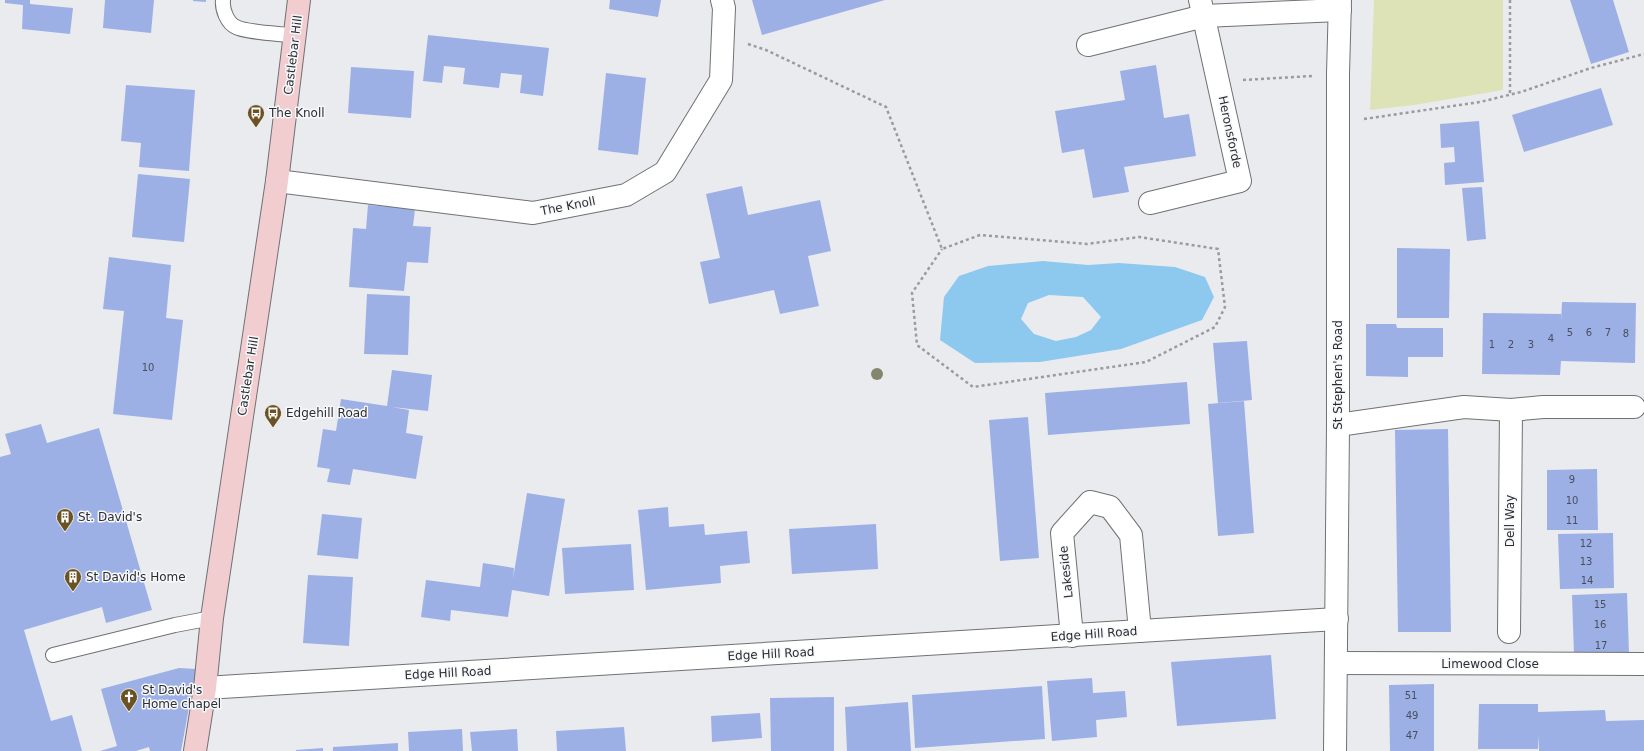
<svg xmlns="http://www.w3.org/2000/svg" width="1644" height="751" viewBox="0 0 1644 751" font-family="'DejaVu Sans',sans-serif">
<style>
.green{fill:#dee2b7}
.water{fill:#8dc8ee;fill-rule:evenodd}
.building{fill:#9db0e6}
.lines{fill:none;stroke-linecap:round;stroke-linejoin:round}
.service-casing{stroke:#707174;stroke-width:16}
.minor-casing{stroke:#707174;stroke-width:24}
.secondary-casing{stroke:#707174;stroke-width:24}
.path{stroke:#9a9b9e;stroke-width:2.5;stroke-dasharray:3 3;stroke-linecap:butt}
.service{stroke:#fff;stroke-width:14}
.minor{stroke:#fff;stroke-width:22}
.secondary{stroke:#f2cdd0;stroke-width:22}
.tree{fill:#85866d}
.labels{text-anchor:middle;stroke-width:3;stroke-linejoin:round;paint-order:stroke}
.number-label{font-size:10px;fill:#484e5c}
.street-label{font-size:12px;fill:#2c2d2e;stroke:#f7f8fc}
.poi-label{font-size:12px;fill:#2c2d2e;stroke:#f7f8fc;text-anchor:start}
</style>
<rect width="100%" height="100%" fill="#eaebef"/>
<path class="green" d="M1374,0h129v90l-89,15 -44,5z"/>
<path class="water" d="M1043,261l45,4 31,-2 56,4 30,10 9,20 -12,23 -81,29 -81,13 -65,1 -35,-23 4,-43 15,-21 29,-10zM1049,295l34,2 18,20 -10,13 -15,7 -20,4 -22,-7 -13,-15 7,-16z"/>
<g class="building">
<path d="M5,0h25v4l43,4 -3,26 -48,-5 1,-24 -18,-2z"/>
<path d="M105,0h49l-3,33 -48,-5z"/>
<path d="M193,0h13v2l-13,-1z"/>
<path d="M610,0h51l-3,17 -49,-8z"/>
<path d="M752,0h133l-123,35z"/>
<path d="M1570,0h43l16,52 -38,12z"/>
<path d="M428,35l121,13 -6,48 -23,-3 2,-18 -21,-2 -2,15 -36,-4 2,-16 -21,-2 -2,17 -19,-2z"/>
<path d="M1156,65l8,53 25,-4 7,42 -72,11 5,25 -36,6 -9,-49 -22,4 -7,-42 70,-11 -5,-29z"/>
<path d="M351,67l63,4 -3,47 -63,-5z"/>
<path d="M606,73l40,5 -8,77 -40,-5z"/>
<path d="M126,85l69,5 -6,81 -50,-4 2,-24 -20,-2z"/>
<path d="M1601,88l12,37 -89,27 -12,-37z"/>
<path d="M1479,121l5,61 -39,3 -1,-22 11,-1 -1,-15 -13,1 -1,-24z"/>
<path d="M138,174l52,5 -6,63 -52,-5z"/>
<path d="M742,186l6,29 72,-15 11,51 -23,5 11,50 -39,8 -6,-24 -65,14 -9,-42 20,-4 -14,-64z"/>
<path d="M1482,187l4,52 -19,2 -5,-53z"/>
<path d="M368,205l47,4 -2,17 18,1 -3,36 -21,-1 -3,29 -55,-4 4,-59 13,1z"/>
<path d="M1397,248l53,1 -1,69h-52z"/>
<path d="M109,257l62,8 -5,53 17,2 -11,100 -59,-6 11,-103 -21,-2z"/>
<path d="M367,294l43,2 -2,59 -44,-1z"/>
<path d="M1562,302l74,1 -1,60 -74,-2 -1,14 -78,-1 1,-61 78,1v7z"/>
<path d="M1366,324h30l1,4h46v29h-35v20l-42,-1z"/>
<path d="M1247,341l5,59 -34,3 -5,-60z"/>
<path d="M392,370l40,5 -4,36 -36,-4 17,3 -3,23 17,3 -7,43 -63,-10 -3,16 -23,-3 3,-13 -13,-2 6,-38 13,2 5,-32 46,7z"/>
<path d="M1187,382l3,42 -142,11 -3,-42z"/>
<path d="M1244,401l10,132 -36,3 -10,-132z"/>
<path d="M1028,417l11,141 -39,3 -11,-141z"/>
<path d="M41,424l6,19 52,-15 53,182 -46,13 -4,-16 -78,23 27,91 21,-6 10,36h-82v-294l11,-3 -6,-20z"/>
<path d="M1448,429l3,203h-53l-3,-202z"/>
<path d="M1597,469l1,61h-51v-60z"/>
<path d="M527,493l38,6 -16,97 -37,-6 -4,27 -57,-7 -1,11 -29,-4 5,-37 54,7 3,-24 31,5 -1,11z"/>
<path d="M668,507l1,20 35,-3 1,11 42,-4 3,32 -30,3 1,17 -75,7 -8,-80z"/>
<path d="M322,514l40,4 -4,41 -41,-4z"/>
<path d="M876,524l2,45 -86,5 -3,-45z"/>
<path d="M1613,533l1,55 -54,1 -2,-55z"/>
<path d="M631,544l3,46 -69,4 -3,-46z"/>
<path d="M308,575l45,2 -4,69 -46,-3z"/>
<path d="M1627,593l2,61 -55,1 -2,-60z"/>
<path d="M1271,655l5,64 -99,7 -6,-64z"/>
<path d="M179,668l17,1 -15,82h-31l-1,-4 -13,4h-36l17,-5 -16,-57z"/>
<path d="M1092,678l1,15 32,-2 2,26 -31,3 1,17 -45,4 -5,-60z"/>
<path d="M1434,684v67h-44l-1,-66z"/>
<path d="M1042,686l3,53 -130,9 -3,-53z"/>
<path d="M834,697v54h-63l-1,-53z"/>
<path d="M908,702l3,49h-64l-2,-44z"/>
<path d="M1479,704h59v8l67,-2 1,11 38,-1v31h-105v-16l-1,14h-60z"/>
<path d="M760,713l2,25 -50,4 -1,-26z"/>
<path d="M624,727l2,24h-69l-1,-20z"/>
<path d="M462,729l1,22h-54l-1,-19z"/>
<path d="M517,729l1,22h-46l-2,-19z"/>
<path d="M398,743v8h-65v-4z"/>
<path d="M323,748v3h-27v-1z"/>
</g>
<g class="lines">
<g class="service-casing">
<g id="service">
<path d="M223,0c-1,9 4,23 13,27 8,5 47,7 59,9"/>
<path d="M53,655l122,-30 37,-7"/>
</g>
</g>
<g class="minor-casing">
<g id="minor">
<path d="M1088,45l116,-29 136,-6"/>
<path d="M277,181l256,32 93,-18 39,-23 56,-92 3,-72 -2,-8"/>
<path d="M1150,203l90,-22 -40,-181"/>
<path d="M1338,425l126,-18 47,3 32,-3h91"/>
<path d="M1509,632l2,-222"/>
<path d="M1072,636l-10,-103 28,-31 20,5 21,28 9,96"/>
<path d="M1336,663l308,1"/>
<path d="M205,688l1132,-69"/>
<path d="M1335,751l3,-326v-351l2,-74"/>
</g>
</g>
<g class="secondary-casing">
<path id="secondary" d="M195,751l10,-63 7,-70 65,-437 22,-181"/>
</g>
<g class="path">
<path d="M1510,0v95"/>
<path d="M748,44l18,6 120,57 56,142 38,-14 107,9 52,-7 79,12 7,58 -10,20 -69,35 -173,25 -56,-42 -5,-52 30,-44"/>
<path d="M1243,80l69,-4"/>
<path d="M1364,119l116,-17 41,-10 70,-24 53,-14"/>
</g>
<use href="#service" class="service"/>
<use href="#minor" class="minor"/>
<use href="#secondary" class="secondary"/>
</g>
<circle class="tree" cx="877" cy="374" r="6"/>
<defs>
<g id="bus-pin" transform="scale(0.9)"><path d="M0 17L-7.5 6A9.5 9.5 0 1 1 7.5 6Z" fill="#6a5222" stroke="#f7f8fc"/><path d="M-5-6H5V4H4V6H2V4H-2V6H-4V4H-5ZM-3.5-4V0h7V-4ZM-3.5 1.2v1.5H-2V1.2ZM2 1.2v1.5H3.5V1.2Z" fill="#fff"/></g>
<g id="building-pin" transform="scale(0.9)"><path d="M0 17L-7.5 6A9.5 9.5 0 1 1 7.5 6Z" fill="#6a5222" stroke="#f7f8fc"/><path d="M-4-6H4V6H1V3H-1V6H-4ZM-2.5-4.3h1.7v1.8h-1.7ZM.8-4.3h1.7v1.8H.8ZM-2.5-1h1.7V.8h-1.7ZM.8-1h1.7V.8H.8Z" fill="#fff"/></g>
<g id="church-pin" transform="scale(0.9)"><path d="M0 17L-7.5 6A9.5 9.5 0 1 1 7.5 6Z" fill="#6a5222" stroke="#f7f8fc"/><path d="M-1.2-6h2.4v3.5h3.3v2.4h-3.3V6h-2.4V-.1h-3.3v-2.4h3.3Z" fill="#fff"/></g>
</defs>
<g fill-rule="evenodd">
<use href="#bus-pin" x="256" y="113"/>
<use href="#bus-pin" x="273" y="413"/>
<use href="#building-pin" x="65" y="517"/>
<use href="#building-pin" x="73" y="577"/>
<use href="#church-pin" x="129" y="697"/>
</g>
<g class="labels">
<g class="number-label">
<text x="1570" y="336">5</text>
<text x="1589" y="336">6</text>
<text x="1608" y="336">7</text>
<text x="1626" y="337">8</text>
<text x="1551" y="342">4</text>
<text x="1492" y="348">1</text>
<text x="1511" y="348">2</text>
<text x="1531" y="348">3</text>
<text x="148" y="371">10</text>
<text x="1572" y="483">9</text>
<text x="1572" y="504">10</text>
<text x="1572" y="524">11</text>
<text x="1586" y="547">12</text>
<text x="1586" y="565">13</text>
<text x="1587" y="584">14</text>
<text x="1600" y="608">15</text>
<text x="1600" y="628">16</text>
<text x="1601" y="649">17</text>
<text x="1411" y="699">51</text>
<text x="1412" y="719">49</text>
<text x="1412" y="739">47</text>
</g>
<g class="street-label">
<text transform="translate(293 55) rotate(-83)" y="4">Castlebar Hill</text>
<text transform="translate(1230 132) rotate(78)" y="4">Heronsforde</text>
<text transform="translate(568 206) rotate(-11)" y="4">The Knoll</text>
<text transform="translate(1338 375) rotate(-90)" y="4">St Stephen's Road</text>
<text transform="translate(248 376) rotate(-81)" y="4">Castlebar Hill</text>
<text transform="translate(1510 521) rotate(-90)" y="4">Dell Way</text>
<text transform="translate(1066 572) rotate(-96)" y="4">Lakeside</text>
<text transform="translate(1094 634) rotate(-4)" y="4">Edge Hill Road</text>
<text transform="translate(771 654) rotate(-3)" y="4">Edge Hill Road</text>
<text x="1490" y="668">Limewood Close</text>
<text transform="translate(448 673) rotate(-3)" y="4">Edge Hill Road</text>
</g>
<g class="poi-label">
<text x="269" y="117">The Knoll</text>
<text x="286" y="417">Edgehill Road</text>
<text x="78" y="521">St. David's</text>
<text x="86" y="581">St David's Home</text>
<text x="142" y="694">St David's<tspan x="142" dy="14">Home chapel</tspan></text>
</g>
</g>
</svg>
